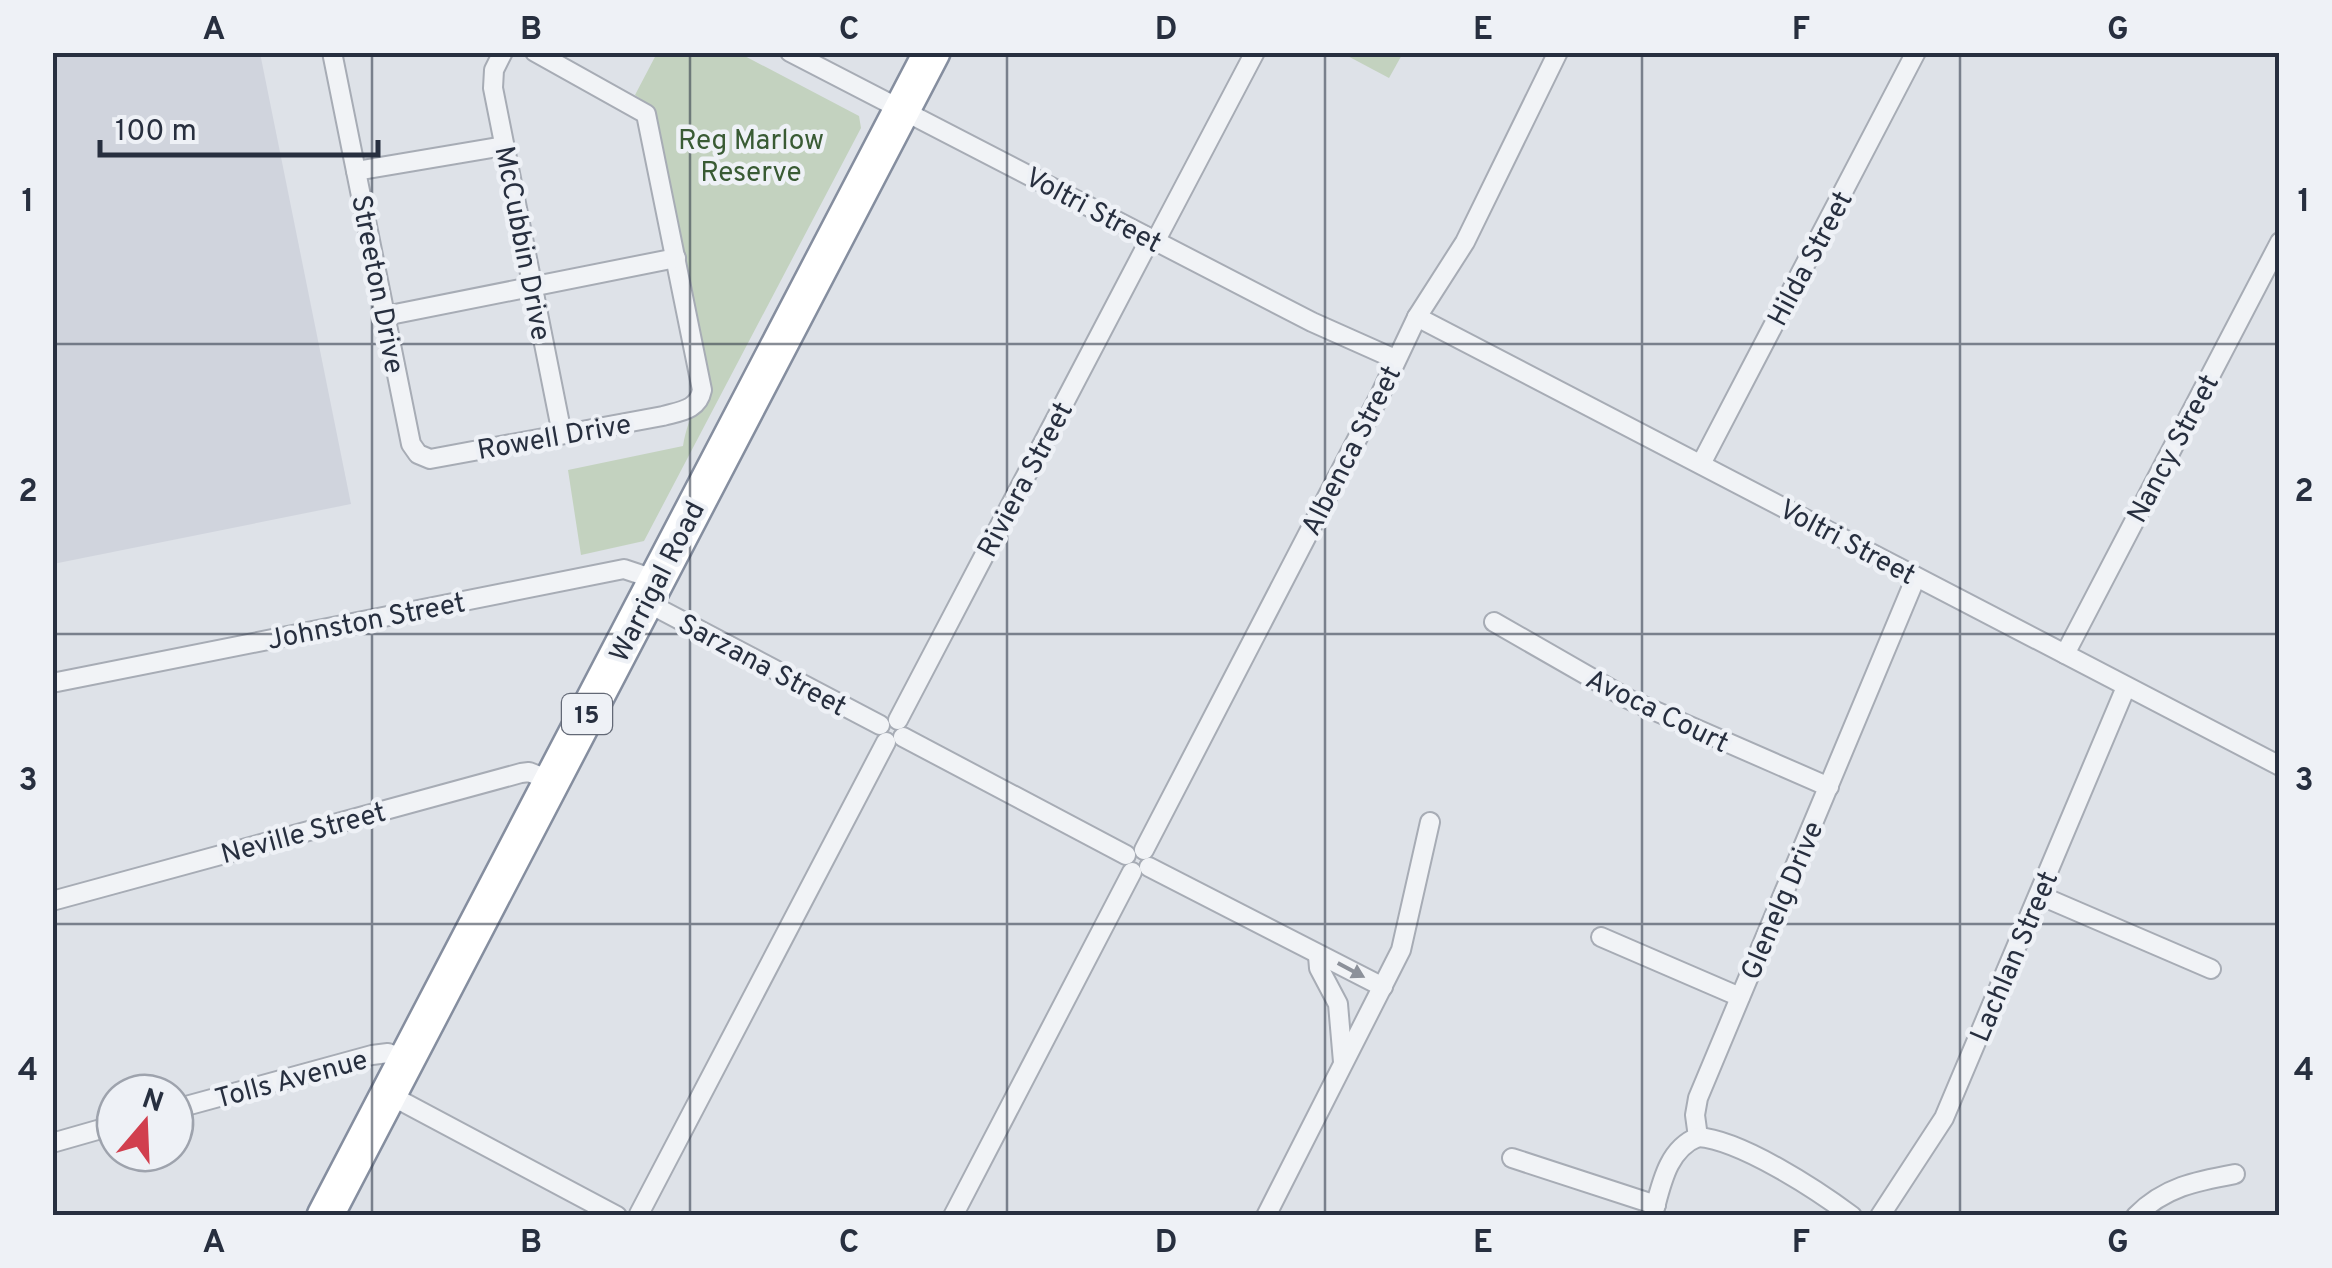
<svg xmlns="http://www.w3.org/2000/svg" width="2332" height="1268" viewBox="0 0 2332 1268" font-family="Overpass,sans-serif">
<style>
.built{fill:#d0d4dd}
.green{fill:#c3d2bf}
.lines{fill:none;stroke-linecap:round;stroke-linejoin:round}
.street-casing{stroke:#a7acb5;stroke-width:22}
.highway-casing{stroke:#858e9f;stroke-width:40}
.street{stroke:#f1f3f6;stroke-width:18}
.highway{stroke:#fff;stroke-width:35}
.oneway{fill:#8c919a}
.grid{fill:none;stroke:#272f3f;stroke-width:2.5;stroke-opacity:0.55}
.labels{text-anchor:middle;stroke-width:9;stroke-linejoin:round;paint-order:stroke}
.shield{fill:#eef1f6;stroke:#636976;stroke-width:2.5}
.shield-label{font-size:25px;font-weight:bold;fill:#272f3f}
.park-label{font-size:28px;fill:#395b34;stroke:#eef1f6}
.street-label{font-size:28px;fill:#272f3f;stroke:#eef1f6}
.neatline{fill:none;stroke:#272f3f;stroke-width:4}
.grid-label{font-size:32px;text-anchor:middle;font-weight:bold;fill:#272f3f}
</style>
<rect width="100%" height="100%" fill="#dee2e8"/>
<path class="built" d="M53,52l207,1 91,451 -298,60z"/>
<g class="green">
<path d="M657,53h82l120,63 2,12 -217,413 -63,14 -13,-85 115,-24c1,-7 3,-15 6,-24 5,-13 19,-17 21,-37l-52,-264 -7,-15 -16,-11z"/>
<path d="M1342,53h61l-14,25z"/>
</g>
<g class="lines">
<g class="street-casing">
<g id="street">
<path d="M332,52l79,392 7,10 12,5 233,-43c18,-5 35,-6 39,-26l-56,-276 -111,-62"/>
<path d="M503,52l-9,18 -1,18 69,346"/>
<path d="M790,52l522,270 83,37"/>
<path d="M356,171l148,-25"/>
<path d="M1155,242l100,-190"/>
<path d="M385,316l291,-58"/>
<path d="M1417,317l863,449"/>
<path d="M1701,464l215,-412"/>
<path d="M646,602l234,123"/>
<path d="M1494,622l136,78 199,87"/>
<path d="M2065,654l215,-412"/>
<path d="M52,683l572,-114 33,11 3,-6"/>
<path d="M898,720l252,-481"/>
<path d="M903,737l223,118"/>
<path d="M1144,850l237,-457 36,-76 48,-75 93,-190"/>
<path d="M1149,867l234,120"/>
<path d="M2039,895l172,74"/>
<path d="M52,901l469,-128 8,-1 23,9"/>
<path d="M1601,937l139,60"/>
<path d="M1318,956l1,12 19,36 5,58"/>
<path d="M388,1094l229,122"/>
<path d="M175,1109l197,-54 16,-2 18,7"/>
<path d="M1698,1137l-3,-22 3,-17 218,-521"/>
<path d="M1698,1137c43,3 119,53 154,79"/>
<path d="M52,1143l63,-18"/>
<path d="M1512,1158l144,47"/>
<path d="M639,1214l247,-472"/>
<path d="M1653,1215c8,-29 14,-66 45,-78"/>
<path d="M953,1216l179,-344"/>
<path d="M1266,1216l135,-266 29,-128"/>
<path d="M1880,1216l64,-98 182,-431"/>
<path d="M2136,1216c28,-29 61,-35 99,-42"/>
</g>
</g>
<g class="highway-casing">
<path id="highway" d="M325,1216l607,-1164"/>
</g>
<use href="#street" class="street"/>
<use href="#highway" class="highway"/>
</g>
<defs><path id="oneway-solid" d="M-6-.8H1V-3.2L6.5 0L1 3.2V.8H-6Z" transform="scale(2.5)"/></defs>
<use class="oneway" href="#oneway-solid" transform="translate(1351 970) rotate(28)"/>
<path class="grid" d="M372,52v1164M690,52v1164M1007,52v1164M1325,52v1164M1642,52v1164M1960,52v1164M52,344h2228M52,634h2228M52,924h2228"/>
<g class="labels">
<rect class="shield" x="562" y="694" width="50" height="40" rx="8"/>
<g class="shield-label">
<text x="587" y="723">15</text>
</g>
<g class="park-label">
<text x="751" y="149">Reg Marlow<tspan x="751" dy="32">Reserve</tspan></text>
</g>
<g class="street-label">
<text transform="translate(1094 209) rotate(28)" y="10">Voltri Street</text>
<text transform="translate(524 243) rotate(79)" y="10">McCubbin Drive</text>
<text transform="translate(1809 258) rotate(-62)" y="10">Hilda Street</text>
<text transform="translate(379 284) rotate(79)" y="10">Streeton Drive</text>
<text transform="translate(554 436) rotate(-10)" y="10">Rowell Drive</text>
<text transform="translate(2172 448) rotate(-62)" y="10">Nancy Street</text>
<text transform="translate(1350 450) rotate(-63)" y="10">Albenca Street</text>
<text transform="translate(1024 479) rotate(-62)" y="10">Riviera Street</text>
<text transform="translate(1848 541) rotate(28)" y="10">Voltri Street</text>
<text transform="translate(656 581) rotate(-63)" y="10">Warrigal Road</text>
<text transform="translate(366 620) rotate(-11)" y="10">Johnston Street</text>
<text transform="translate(763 664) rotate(28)" y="10">Sarzana Street</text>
<text transform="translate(1658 710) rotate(26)" y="10">Avoca Court</text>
<text transform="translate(303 832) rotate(-15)" y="10">Neville Street</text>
<text transform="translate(1781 900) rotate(-67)" y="10">Glenelg Drive</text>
<text transform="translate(2013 956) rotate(-67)" y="10">Lachlan Street</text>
<text transform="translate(291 1078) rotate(-15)" y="10">Tolls Avenue</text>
</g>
</g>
<rect width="2332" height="1268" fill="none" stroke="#eef1f6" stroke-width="110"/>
<g transform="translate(145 1123) rotate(19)"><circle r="48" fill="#eef1f6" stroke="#9ea3ad" stroke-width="2.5"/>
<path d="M0-8L18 38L0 25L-18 38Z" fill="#d13f4e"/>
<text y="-15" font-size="28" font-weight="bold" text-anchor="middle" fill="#272f3f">N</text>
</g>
<path d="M100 140v15h278v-15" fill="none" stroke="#272f3f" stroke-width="5"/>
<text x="115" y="140" font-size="30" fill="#272f3f" stroke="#eef1f6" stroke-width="8" paint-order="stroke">100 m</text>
<rect x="55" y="55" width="2222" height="1158" class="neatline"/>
<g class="grid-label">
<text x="214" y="39">A</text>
<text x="531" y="39">B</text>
<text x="849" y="39">C</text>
<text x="1166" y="39">D</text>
<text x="1483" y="39">E</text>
<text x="1801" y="39">F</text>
<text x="2118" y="39">G</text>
<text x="28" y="211">1</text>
<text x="2304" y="211">1</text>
<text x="28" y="501">2</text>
<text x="2304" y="501">2</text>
<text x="28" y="790">3</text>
<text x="2304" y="790">3</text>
<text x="28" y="1080">4</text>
<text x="2304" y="1080">4</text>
<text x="214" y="1252">A</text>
<text x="531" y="1252">B</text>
<text x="849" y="1252">C</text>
<text x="1166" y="1252">D</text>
<text x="1483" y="1252">E</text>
<text x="1801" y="1252">F</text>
<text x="2118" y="1252">G</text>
</g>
</svg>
